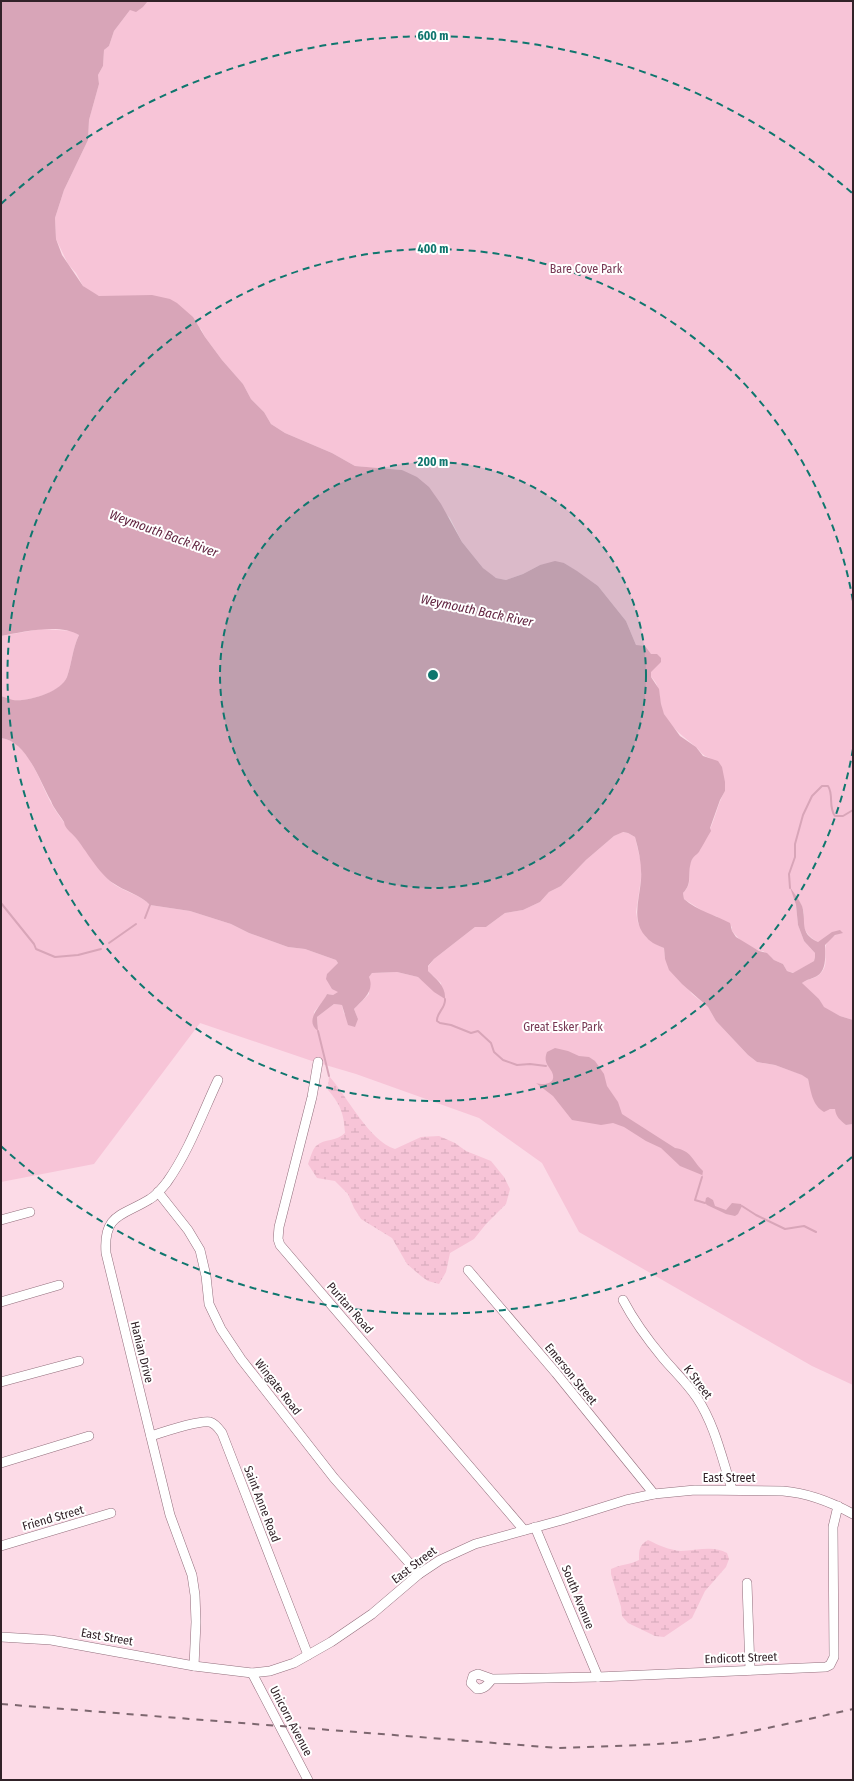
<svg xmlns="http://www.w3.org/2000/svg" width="854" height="1781" viewBox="0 0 854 1781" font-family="'Fira Sans Condensed',sans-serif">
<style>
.wetland{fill:url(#wetland-marsh)}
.green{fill:#f7c4d7}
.water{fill:#d8a5b8}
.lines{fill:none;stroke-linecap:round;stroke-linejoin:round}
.stream{stroke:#d8a5b8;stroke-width:2}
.minor-casing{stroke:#926e7c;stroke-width:10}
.minor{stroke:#fff;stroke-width:9}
.rail{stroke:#7d676f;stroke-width:2;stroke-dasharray:7 7;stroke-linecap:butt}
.ring{fill:none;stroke:#0f766e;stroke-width:2;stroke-dasharray:7 5}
.labels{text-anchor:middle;stroke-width:4;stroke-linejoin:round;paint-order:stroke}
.park-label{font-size:12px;fill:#773753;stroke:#fff}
.street-label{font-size:12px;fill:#312228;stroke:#fff}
.water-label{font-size:13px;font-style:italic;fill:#622541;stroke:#fff}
.centre{fill:#0f766e;stroke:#fff;stroke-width:2}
.ring-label{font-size:12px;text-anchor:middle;font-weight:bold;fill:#0f766e;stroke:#fff;stroke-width:4;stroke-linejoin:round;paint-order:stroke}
</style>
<defs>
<pattern id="wetland-marsh" width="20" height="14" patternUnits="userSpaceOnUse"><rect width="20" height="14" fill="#f7c4d7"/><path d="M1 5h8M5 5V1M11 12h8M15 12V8" fill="none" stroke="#d4a8b9"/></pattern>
</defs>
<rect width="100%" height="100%" fill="#fcdbe7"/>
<g class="wetland">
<path d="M329,1076c19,21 39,64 66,73l26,-12 18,-1 16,7 11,8 25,10 13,16 6,12 -4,15 -20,20 -12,15 -24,14 -4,19 -7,12 -11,-3 -7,-5 -14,-12 -15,-26 -31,-19 -7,-11 -6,-14 -13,-13 -18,-3 -9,-14c2,-5 4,-14 8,-18 9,-8 20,-4 29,-13 -1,-20 -5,-29 -17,-43z"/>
<path d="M648,1540c10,5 21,10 33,11 15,0 32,-6 46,2l2,6 -3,8 -21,24 -13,27 -28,19 -9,-1 -27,-13 -6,-7 -1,-9 -10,-33v-5c10,-5 19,-4 28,-9 0,-10 0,-15 9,-20z"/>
</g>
<g class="green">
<path d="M148,1h705v1019l-13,-4 -12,-6 -5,-3 -4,-8 -16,-14 -1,-2c5,-4 12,-4 17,-8 17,-15 -8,-31 23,-43l-24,10c-8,-4 -14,-11 -15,-19 -1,-3 1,-6 1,-10 -2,-9 -8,-17 -13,-25l5,17 2,20 6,16 11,12v4l-1,4 -20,12 -7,-2 -4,-7 -9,-4 -11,-9h-4l-17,-9 -10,-11v-4l-16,-11 -7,-1 -25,-16 -1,-6c12,-12 2,-20 9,-34 5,-11 12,-20 18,-30 6,-13 8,-26 15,-38l-15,-33c-7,-2 -9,-6 -14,-11 -12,-10 -25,-19 -32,-33 -6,-12 -2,-28 -13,-37v-23l-15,-9 -10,-24 -28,-35 -34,-23 -24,2 -17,9 -17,6 -10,-2 -5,-3 -8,-7 -21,-26 -12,-24 -48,-48 -47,-4 -23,-13 -47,-20 -14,-9 -7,-12 -13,-13 -8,-15 -21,-24 -17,-23 -4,-8 -76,-32 -26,-1 -10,-5 -6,-5 -7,-13 -8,-9 -12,-25 -1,-21 9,-28 24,-50 1,-20 10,-36 -1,-9 5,-9 1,-16 5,-4 5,-15 16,-21 13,-3z"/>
<path d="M41,629l32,2 6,4c-7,15 -7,28 -12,42 -5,15 -39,25 -54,23 -4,-1 -8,-3 -12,-4v-60z"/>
<path d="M1,738c27,3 39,45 50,65 12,21 29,39 43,58 6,8 10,15 17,21 12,10 29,12 39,23l40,6 41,13 18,9 39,14 17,2 31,11 2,3 -4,5 5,24 -6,3 -6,-1 -3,6 -10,12 4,16 -1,-11 17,-13 8,1 2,9 14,5 -4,-10 15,-15v-17l3,-4 25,-1 21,5 24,20 -1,-14 -13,-12v-4l6,-8 41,-32h11l19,-14 18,-3 17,-8 9,-10 12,-6 25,-26 28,-24 8,-4 6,1 7,4 6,26v16l-5,33 2,11 8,14 8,6 10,5 1,11 27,35 16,13 8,14 32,34 9,7 18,3 28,10 5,4 1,4 21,26h5l11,16 7,-1v261l-41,-19 -233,-134 -37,-69 -63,-45 -123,-44 -44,-13 -112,-38 -106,141 -93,18z"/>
</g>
<g class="water">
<path d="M1,1h147l-5,6 -7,5 -6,-2 -16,21 -5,15 -5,4 -1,16 -5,9 1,9 -10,36 -1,20 -24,50 -9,28 1,21 6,16 21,31 16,10 53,-1 18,4 7,4 16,14 12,20 17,23 21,24 8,15 13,13 7,12 14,9 47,20 23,13 47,4 15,7 12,10 12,17 21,38 21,26 13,10 10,2 17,-6 17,-9 15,-4 9,2 13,8 21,15 28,35 10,24 9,1 6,8h6l4,4v4l-10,10v5l8,12 2,15 3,10 16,22 16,11 7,9 15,5 4,6 3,15v9l-5,9 -10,28 1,3c-4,6 -7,13 -11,19 -2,5 -7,5 -9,12 -4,13 2,21 -8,31l1,6c14,12 31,16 46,24l2,8 4,6 23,14 8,2 7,7 9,4 4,7 6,2 21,-12 1,-4v-4l-11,-12 -6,-16 -2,-20 -6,-18c4,6 9,12 12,19 5,15 -4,27 16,36l14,-10 8,-2 3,3 -8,2 -10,10c0,10 2,25 -8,31 -5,3 -10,3 -15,7l17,16 5,8 16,9 13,4v104l-7,1c-6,-5 -10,-8 -11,-16h-5l-6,3c-12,-7 -13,-21 -16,-33l-6,-4 -27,-10 -18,-3 -9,-7 -32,-34 -8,-14 -26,-23 -13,-14 -4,-11 -1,-11c-4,-2 -8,-3 -11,-5 -24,-17 -14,-40 -12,-63 1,-15 -2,-29 -6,-43l-7,-4 -5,-1 -9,4 -28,24 -25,26 -12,6 -9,10 -17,8 -18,3 -19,14h-11l-41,32 -6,7v5c8,8 18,15 17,28l-11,-7 -16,-15 -21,-5 -25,1 -3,4c6,14 -6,23 -15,32l4,10 -3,8 -7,-2 -6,-20 -8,-1 -17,13 1,14c-15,-11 4,-26 9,-37l6,1 5,-3 -6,-3 -6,-10 1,-5 11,-11 -2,-3 -31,-11 -17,-2 -39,-14 -18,-9 -41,-13 -40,-6c-9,-10 -26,-14 -37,-22 -14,-9 -27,-33 -38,-46 -4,-5 -10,-8 -11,-15 -4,-7 -10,-13 -13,-21 -11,-19 -24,-60 -50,-63v-42c4,1 8,3 12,4 15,2 48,-8 54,-23 5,-14 5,-27 12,-42 -19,-12 -57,-3 -78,1z"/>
<path d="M555,1048l13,3 11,5 10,1 6,4 9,13 3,12 11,16 4,12 53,34c17,3 16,11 28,23l-1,6v-2l-22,-9 -19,-18 -15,-7 -22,-14 -11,-4 -12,2 -29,-5 -19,-24 -17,-13c6,2 19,2 17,-8 -1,-7 -11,-11 -6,-23z"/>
<path d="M708,1197l5,3 2,6 11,4 6,-7 9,1 1,2 -4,8 -3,2 -9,-2 -19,-9 -2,-2 1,-5z"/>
</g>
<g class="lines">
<g class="stream">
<path d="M790,888l-1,-14 6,-17v-13l8,-29 9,-19 10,-10h6c6,9 0,21 7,30h8l10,-6"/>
<path d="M1,903l33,41 2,5 19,8 23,-2 23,-6"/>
<path d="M145,918l5,-13"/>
<path d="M109,943l27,-19"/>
<path d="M445,999c1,9 -9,14 -8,22l3,2 11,2 20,8 7,-2 13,12 3,9 9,8 14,5 13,-1 16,2"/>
<path d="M318,1031l11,45"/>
<path d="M702,1177l-7,23 10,3"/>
<path d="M742,1206l14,9 29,14 19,-3 12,6"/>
</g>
<g class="minor-casing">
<g id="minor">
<path d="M318,1062l-6,35 -33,130 -1,12 2,6 244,285"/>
<path d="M158,1192l30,38 12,20 6,26 3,28 12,25 20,30 93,119 85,96"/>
<path d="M1,1220l29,-8"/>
<path d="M468,1270l88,103 98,121"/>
<path d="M623,1300c11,21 25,40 40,58 11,13 24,25 34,40 18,27 25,61 35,91"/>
<path d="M1,1302l58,-17"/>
<path d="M1,1382l78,-21"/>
<path d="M151,1436c12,-4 49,-16 59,-14 6,2 9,7 12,11l86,222"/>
<path d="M1,1463l88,-27"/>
<path d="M535,1527l63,150"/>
<path d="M1,1546l110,-33"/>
<path d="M747,1583l3,87"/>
<path d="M1,1637l50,3 143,26 58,7 18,-2 24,-8 37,-21 41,-28 47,-40 21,-14 35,-16 87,-24 64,-20 28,-6 41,-4 88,1c25,2 48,11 70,23"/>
<path d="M194,1666l2,-44 -1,-27 -3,-20 -22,-60 -64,-262c-3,-40 17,-37 44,-54 7,-4 12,-11 17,-17 22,-31 35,-68 51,-102"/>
<path d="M252,1673l56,107"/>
<path d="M492,1679c-5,6 -7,10 -15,10l-6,-6 2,-7 5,-2 14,5 106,-2 228,-10 4,-2 4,-8 -1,-130 5,-21"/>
</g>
</g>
<use href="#minor" class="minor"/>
<path class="rail" d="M1,1704l557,44c44,-2 89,-2 134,-7 54,-7 108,-20 161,-32"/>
</g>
<circle cx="433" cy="675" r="213" fill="#0f766e" fill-opacity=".12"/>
<g class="ring">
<circle cx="433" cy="675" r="213"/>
<path d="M853 749A426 426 0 1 1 853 601"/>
<path d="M852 1157A639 639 0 0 1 1 1146M1 204A639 639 0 0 1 852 193"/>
</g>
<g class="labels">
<g class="park-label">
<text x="586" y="273">Bare Cove Park</text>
<text x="563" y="1031">Great Esker Park</text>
</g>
<g class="street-label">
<text transform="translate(350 1308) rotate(49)" y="4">Puritan Road</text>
<text transform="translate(142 1352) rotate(76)" y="4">Hanian Drive</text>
<text transform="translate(571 1374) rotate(51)" y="4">Emerson Street</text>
<text transform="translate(698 1382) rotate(53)" y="4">K Street</text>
<text transform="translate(278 1387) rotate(52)" y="4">Wingate Road</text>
<text x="729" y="1482">East Street</text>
<text transform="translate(262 1504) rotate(69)" y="4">Saint Anne Road</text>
<text transform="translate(53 1518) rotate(-16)" y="4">Friend Street</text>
<text transform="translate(414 1565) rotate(-37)" y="4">East Street</text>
<text transform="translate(578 1597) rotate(68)" y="4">South Avenue</text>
<text transform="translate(107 1637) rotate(10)" y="4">East Street</text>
<text transform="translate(741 1658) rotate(-2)" y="4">Endicott Street</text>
<text transform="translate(291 1721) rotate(62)" y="4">Unicorn Avenue</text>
</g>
<g class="water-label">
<text transform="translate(164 533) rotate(20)" y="5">Weymouth Back River</text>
<text transform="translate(477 610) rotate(12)" y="5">Weymouth Back River</text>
</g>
</g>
<circle cx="433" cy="675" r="6" class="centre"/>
<g class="ring-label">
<text x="433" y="40">600 m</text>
<text x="433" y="253">400 m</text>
<text x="433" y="466">200 m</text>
</g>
<rect width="854" height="1781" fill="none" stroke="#312228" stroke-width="4"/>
</svg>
